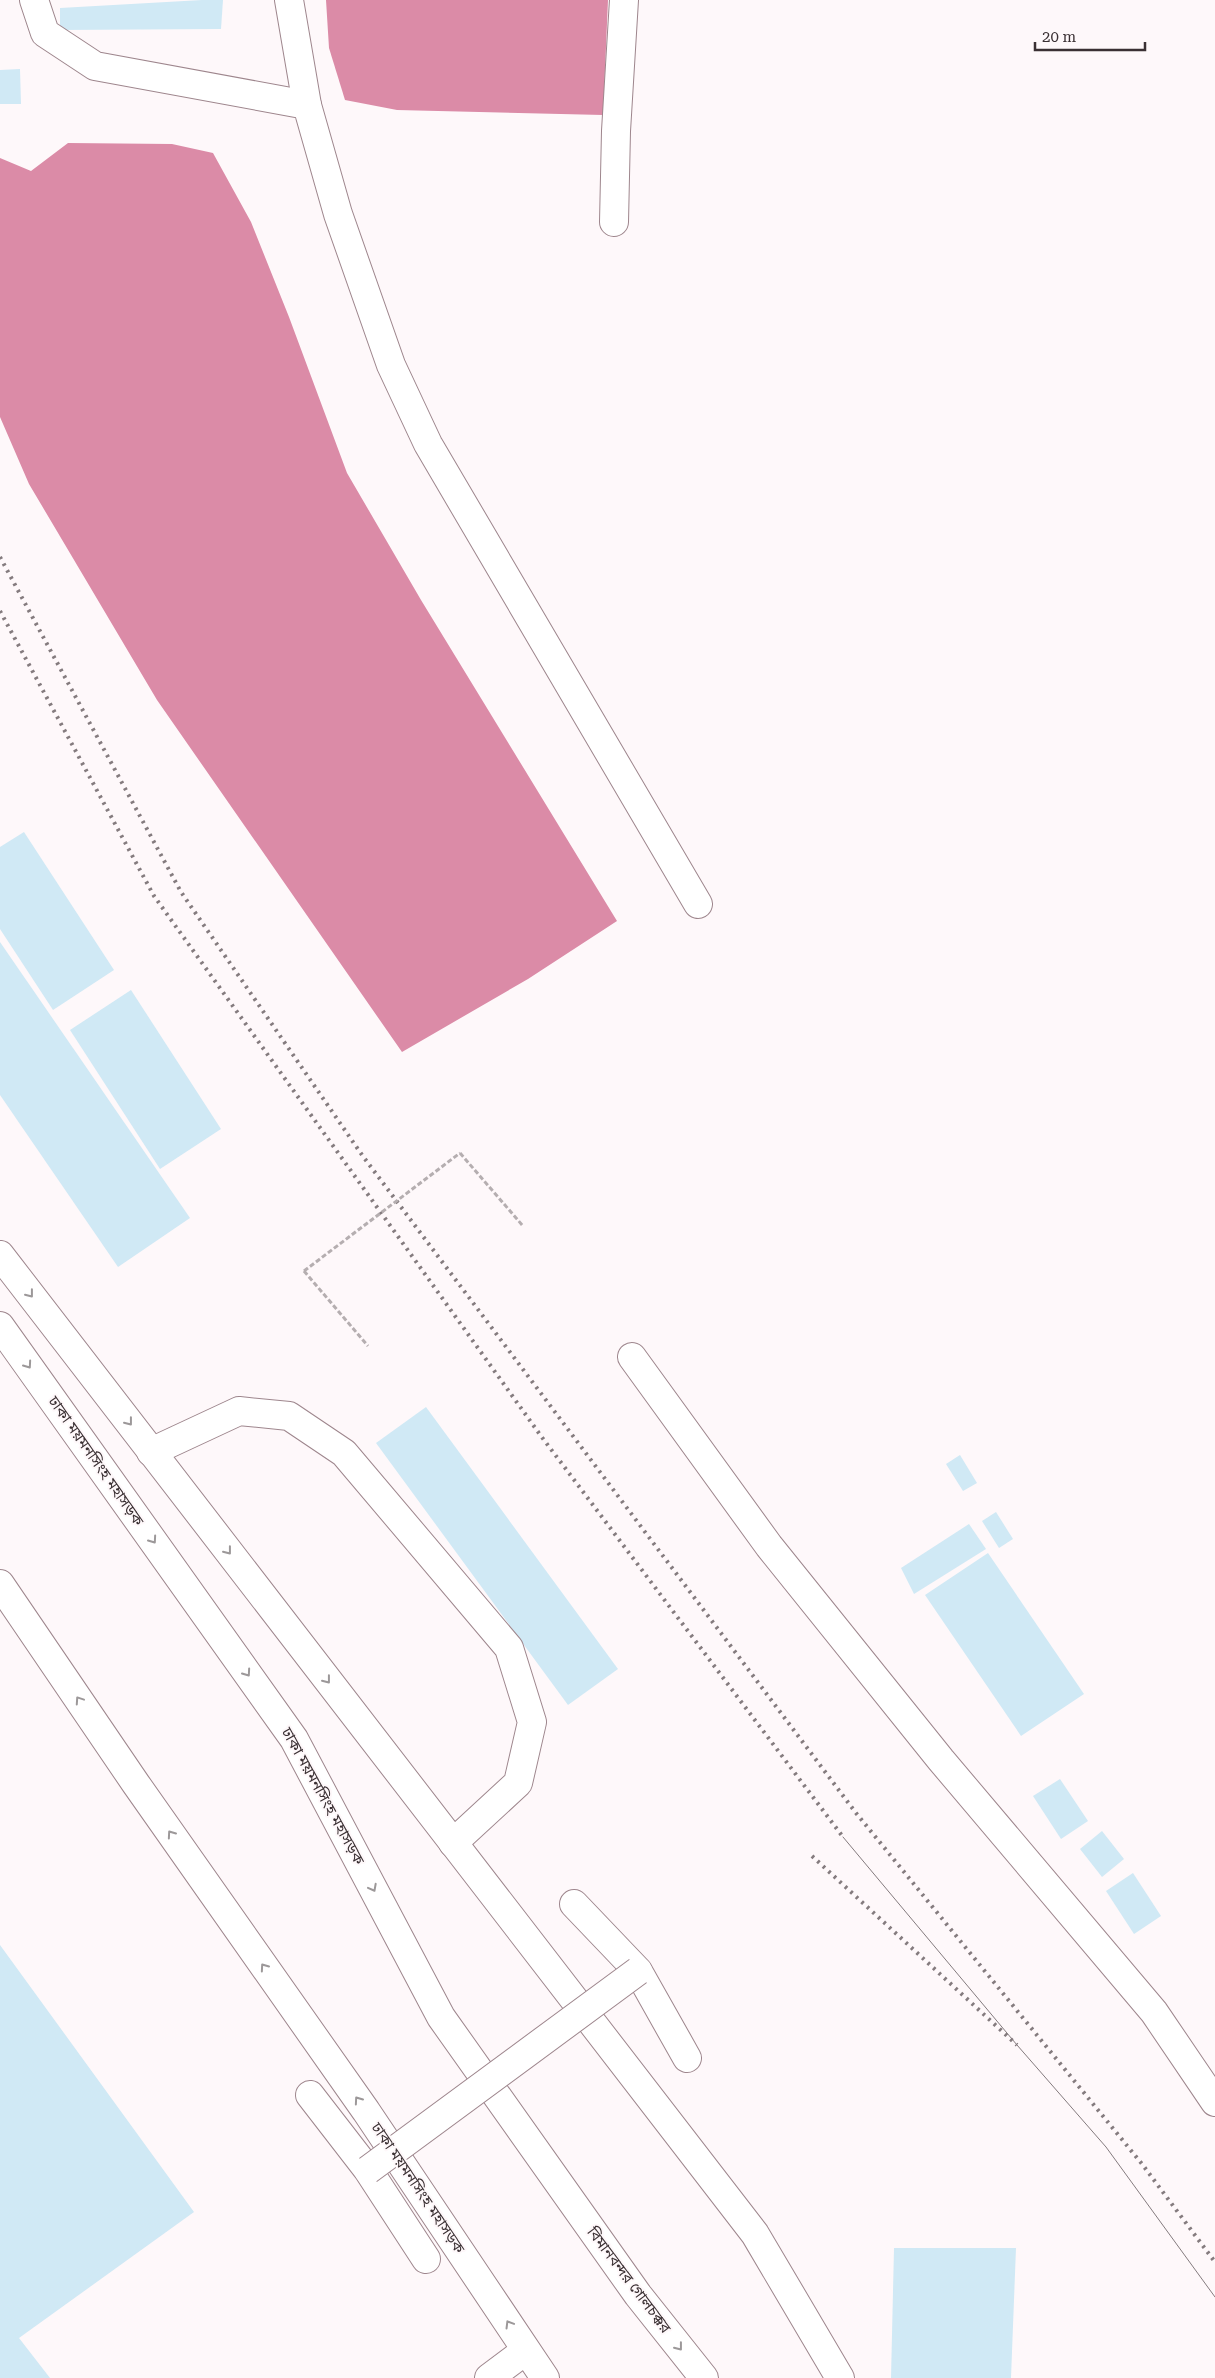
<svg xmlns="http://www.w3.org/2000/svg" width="1215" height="2378" viewBox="0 0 1215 2378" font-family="'Roboto Serif','Noto Sans Bengali',serif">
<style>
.water{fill:#db8ba7}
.building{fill:#d0e9f5}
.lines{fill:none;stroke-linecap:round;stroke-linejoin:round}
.minor-casing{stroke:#9e868d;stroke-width:30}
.highway-casing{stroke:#9e868d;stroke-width:30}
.path{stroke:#b5aeb0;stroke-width:3;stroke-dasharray:5 2.5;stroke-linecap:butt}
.minor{stroke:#fff;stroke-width:28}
.highway{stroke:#fff;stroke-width:28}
.tram{stroke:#847b7e;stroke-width:1}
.rail{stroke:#847b7e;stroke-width:4;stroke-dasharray:2.5 5;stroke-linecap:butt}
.minor-bridge-casing{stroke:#9e868d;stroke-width:30;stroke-linecap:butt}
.path-bridge{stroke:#b5aeb0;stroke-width:3;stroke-dasharray:5 2.5;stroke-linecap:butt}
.minor-bridge{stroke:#fff;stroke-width:28}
.oneway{stroke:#9c9899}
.labels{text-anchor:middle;stroke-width:4;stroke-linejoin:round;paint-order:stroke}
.street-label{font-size:15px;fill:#3a3033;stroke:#fef8fa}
</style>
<rect width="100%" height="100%" fill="#fef8fa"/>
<g class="water">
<path d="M326,0h282l-5,115 -206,-5 -52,-10 -16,-52z"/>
<path d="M68,143l104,1 41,9 38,69 38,95 58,156 74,127 196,321 -89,58 -126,73 -245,-352 -128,-216 -29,-67v-259l31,13z"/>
</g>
<g class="building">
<path d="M202,0h21l-2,29 -161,1v-22z"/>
<path d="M20,69l1,35h-21v-34z"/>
<path d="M24,832l90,138 -61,40 -53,-81v-82z"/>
<path d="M0,942l190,276 -72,49 -118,-172z"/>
<path d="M131,990l90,139 -61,40 -90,-139z"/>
<path d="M426,1407l192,262 -50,36 -192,-262z"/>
<path d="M960,1455l17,28 -14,8 -17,-27z"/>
<path d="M996,1512l17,27 -14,9 -17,-27z"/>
<path d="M969,1524l17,25 -72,45 -13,-26z"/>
<path d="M988,1553l96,141 -63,42 -96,-141z"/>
<path d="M1060,1779l28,42 -27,18 -28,-43z"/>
<path d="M1102,1831l22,28 -22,18 -22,-28z"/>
<path d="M1133,1873l28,43 -27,18 -28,-43z"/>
<path d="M0,1945l194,267 -175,126 31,40h-50z"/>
<path d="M894,2248h122l-5,130h-120z"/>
</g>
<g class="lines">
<g class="minor-casing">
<g id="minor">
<path d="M34,0l11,33 50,33 212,39 31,109 53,151 37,79 270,460"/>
<path d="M289,0l18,105"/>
<path d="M614,222l2,-91 8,-131"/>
<path d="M632,1357l137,189 172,214 213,252 61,90"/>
<path d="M151,1452l88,-41 50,5 55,37 165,195 23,74 -14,61 -65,60"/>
<path d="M574,1904l64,67 49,87"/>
<path d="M310,2095l58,75 58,89"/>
<path d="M489,2378l36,-27"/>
</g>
</g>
<g class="highway-casing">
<g id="highway">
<path d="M0,1255l755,979 85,144"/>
<path d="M0,1326l294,413 147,278 197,278 66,83"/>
<path d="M0,1584l136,200 230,327 179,267"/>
</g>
</g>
<g class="path">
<path d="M460,1153l63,73"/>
<path d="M304,1271l64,75"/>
</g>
<use href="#minor" class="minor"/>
<use href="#highway" class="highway"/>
<path class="tram" d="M843,1837l174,208 89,102 109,150"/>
<g class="rail">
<path d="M0,557l181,335 181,263 494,658 286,351 73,98"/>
<path d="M0,611l154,285 387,540 302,401"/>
<path d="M812,1856l205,189"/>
</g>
<g class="minor-bridge-casing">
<path id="minor-bridge" d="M368,2170l270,-199"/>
</g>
<path class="path-bridge" d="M304,1271l156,-118"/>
<use href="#minor-bridge" class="minor-bridge"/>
</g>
<defs><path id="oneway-chevron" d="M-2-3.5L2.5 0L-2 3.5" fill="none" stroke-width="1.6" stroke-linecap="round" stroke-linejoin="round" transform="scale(1.25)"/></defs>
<g class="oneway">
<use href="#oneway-chevron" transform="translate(30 1294) rotate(52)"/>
<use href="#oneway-chevron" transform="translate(28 1365) rotate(55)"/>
<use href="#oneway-chevron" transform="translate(129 1422) rotate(52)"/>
<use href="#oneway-chevron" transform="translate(153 1540) rotate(55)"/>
<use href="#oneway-chevron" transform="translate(228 1551) rotate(52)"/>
<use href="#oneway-chevron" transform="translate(247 1673) rotate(55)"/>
<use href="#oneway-chevron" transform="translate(327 1680) rotate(52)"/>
<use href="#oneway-chevron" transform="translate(79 1700) rotate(-124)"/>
<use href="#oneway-chevron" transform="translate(171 1834) rotate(-125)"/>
<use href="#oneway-chevron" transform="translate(373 1888) rotate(62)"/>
<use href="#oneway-chevron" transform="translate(264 1967) rotate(-125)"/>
<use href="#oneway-chevron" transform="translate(358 2100) rotate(-125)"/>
<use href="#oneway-chevron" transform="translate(509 2324) rotate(-121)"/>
<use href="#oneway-chevron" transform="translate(679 2347) rotate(52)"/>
</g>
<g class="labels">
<g class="street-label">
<text transform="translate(96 1461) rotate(55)" y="5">ঢাকা ময়মনসিংহ মহাসড়ক</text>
<text transform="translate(323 1796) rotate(61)" y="5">ঢাকা ময়মনসিংহ মহাসড়ক</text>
<text transform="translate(418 2188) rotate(56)" y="5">ঢাকা ময়মনসিংহ মহাসড়ক</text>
<text transform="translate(629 2280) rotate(53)" y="5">বিমানবন্দর গোলচক্কর</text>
</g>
</g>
<path d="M1035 42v8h110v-8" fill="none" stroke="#3a3033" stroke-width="2.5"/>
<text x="1042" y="42" font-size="15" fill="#3a3033" stroke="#fef8fa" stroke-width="4" paint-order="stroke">20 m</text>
</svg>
